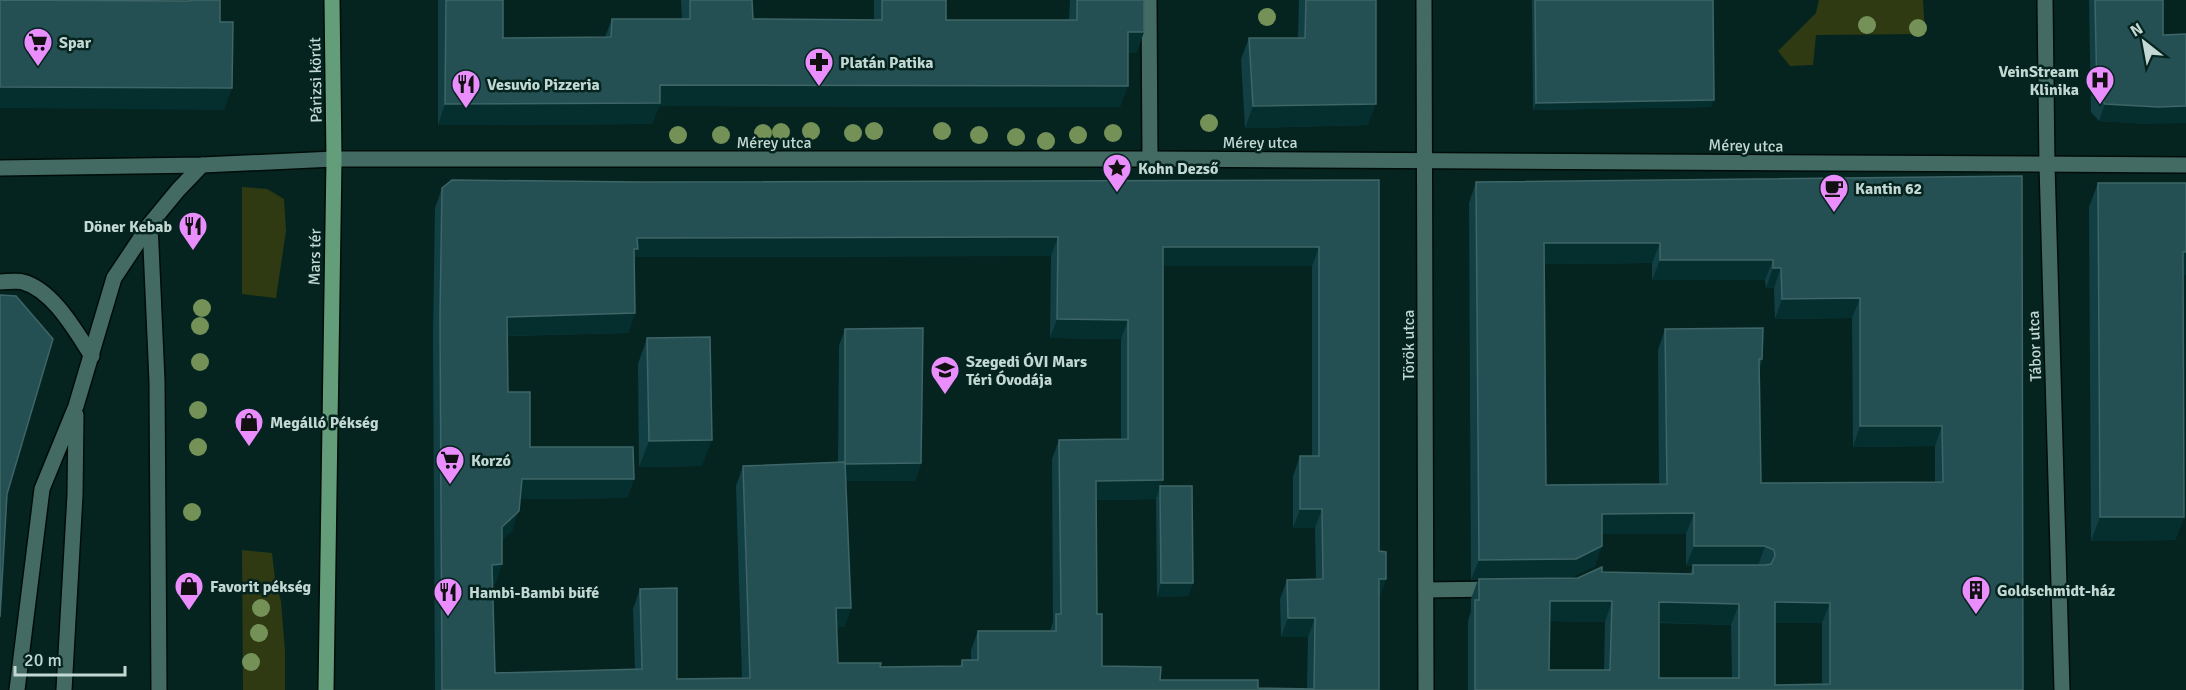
<svg xmlns="http://www.w3.org/2000/svg" width="2186" height="690" viewBox="0 0 2186 690" font-family="Signika,sans-serif">
<style>
.green{fill:#2f3a12}
.lines{fill:none;stroke-linecap:round;stroke-linejoin:round}
.lane-casing{stroke:#000c08;stroke-width:18}
.street-casing{stroke:#000c08;stroke-width:18}
.primary-casing{stroke:#000c08;stroke-width:18}
.lane{stroke:#436b63;stroke-width:15}
.street{stroke:#436b63;stroke-width:15}
.primary{stroke:#639d7a;stroke-width:15}
.tree{fill:#749157}
.wall{fill:#123f44;fill-rule:evenodd}
.shaded-wall{fill:#052e2f}
.building{fill:#255053;stroke:#3e6567;stroke-width:1.5;fill-rule:evenodd}
.labels{text-anchor:middle;stroke-width:5;stroke-linejoin:round;paint-order:stroke}
.poi-label{font-size:16px;font-weight:bold;fill:#c3d8d2;stroke:#05241f;text-anchor:start}
.street-label{font-size:16px;fill:#c3d8d2;stroke:#05241f}
</style>
<rect width="100%" height="100%" fill="#05241f"/>
<g class="green">
<path d="M1819,0h104l2,34 -109,1 -3,30 -23,1 -12,-15 38,-38z"/>
<path d="M242,187l25,2 17,10 2,32 -10,67 -34,-4z"/>
<path d="M242,550l30,3 3,27 6,21 4,50v39h-42z"/>
</g>
<g class="lines">
<g class="lane-casing">
<g id="lane">
<path d="M150,224l7,157 2,309"/>
<path d="M0,282c7,0 17,-2 23,0 30,8 53,50 69,74"/>
<path d="M1426,590l69,-1"/>
<path d="M17,690l25,-201 34,-83 38,-128 36,-54 28,-34 24,-25"/>
<path d="M64,690l11,-195 1,-80"/>
</g>
</g>
<g class="street-casing">
<g id="street">
<path d="M1149,0l1,159"/>
<path d="M1424,0l2,690"/>
<path d="M2045,0l2,165 15,525"/>
<path d="M0,168l202,-3 132,-6h816l1036,6"/>
</g>
</g>
<g class="primary-casing">
<path id="primary" d="M326,690l8,-531 -2,-159"/>
</g>
<use href="#lane" class="lane"/>
<use href="#street" class="street"/>
<use href="#primary" class="primary"/>
</g>
<g class="tree">
<circle cx="1267" cy="17" r="9"/>
<circle cx="1867" cy="25" r="9"/>
<circle cx="1918" cy="28" r="9"/>
<circle cx="1209" cy="123" r="9"/>
<circle cx="811" cy="131" r="9"/>
<circle cx="874" cy="131" r="9"/>
<circle cx="942" cy="131" r="9"/>
<circle cx="781" cy="132" r="9"/>
<circle cx="763" cy="133" r="9"/>
<circle cx="853" cy="133" r="9"/>
<circle cx="1113" cy="133" r="9"/>
<circle cx="678" cy="135" r="9"/>
<circle cx="721" cy="135" r="9"/>
<circle cx="979" cy="135" r="9"/>
<circle cx="1078" cy="135" r="9"/>
<circle cx="1016" cy="137" r="9"/>
<circle cx="1046" cy="141" r="9"/>
<circle cx="202" cy="308" r="9"/>
<circle cx="200" cy="326" r="9"/>
<circle cx="200" cy="362" r="9"/>
<circle cx="198" cy="410" r="9"/>
<circle cx="198" cy="447" r="9"/>
<circle cx="192" cy="512" r="9"/>
<circle cx="261" cy="608" r="9"/>
<circle cx="259" cy="633" r="9"/>
<circle cx="251" cy="662" r="9"/>
</g>
<g class="wall">
<path d="M438,0h65v38l102,-1 7,-18h70l-1,-19h71l1,19 121,1v-20h72v20h123l1,-20h74v32l-8,21h-8l-8,54 -461,-1 -7,18 -214,1z"/>
<path d="M1299,0h77l-8,125 -123,3 -4,-69 8,-21h49z"/>
<path d="M1532,0h181l-2,107 -178,3z"/>
<path d="M2089,0h74l-12,124 -52,-3 -8,-9z"/>
<path d="M2022,176l1,514h-555v-69l3,-10v-12l7,-19h-7l-2,-377 7,-21zM1652,263v17h113l1,8h8l1,31 77,-1 1,129 82,-1v36l-174,1 -1,-116 2,-8 -97,-30 -7,21 1,134 -113,1 -1,-221zM1602,534h84v32h7l-3,8 -88,-2 -24,6h-8l25,-12zM1550,621l55,1 -1,48h-55zM1659,623l72,2 1,53h-73zM1775,623h47v61l-47,1z"/>
<path d="M1379,180v510h-944l-2,-354 2,-128 7,-20 195,-6zM1051,256l-1,82 71,1v100l-62,1 -7,19 1,163 -3,9h-72l-7,19v10h-9l-2,7h-80l-42,-4 -2,-36h8l7,-19 -5,-127h69l6,-18 -76,-134 -6,17 -1,116 -95,4 -7,20 6,192 -65,1 -37,-90 -7,20 2,60 -140,4 -2,-89h2l7,-20v-24l10,-9 8,-32 107,-1 7,-19 -104,-32 -22,-55 -1,-56 121,-3 7,-20v-56zM1163,266h149v190h-12l-7,20v52h22l1,51 -29,1 -7,19 1,38h27l-1,52 -49,-1 -98,-8 -58,-14 -5,-52 -1,-114 60,-1 1,98 31,-1 5,-13 -33,-97 3,-6z"/>
<path d="M2098,183l85,92 1,242 -9,23 -84,1 -2,-334z"/>
<path d="M647,338l55,128 -63,1 -1,-103z"/>
</g>
<g class="shaded-wall">
<path d="M1128,32h16l-8,21h-16z"/>
<path d="M660,85l468,1 -8,21 -461,-1 -7,18 -214,1 7,-21z"/>
<path d="M0,87l232,1 -8,22 -224,-2z"/>
<path d="M1714,100l-3,7 -178,3 3,-7z"/>
<path d="M1376,104l-8,21 -123,3 8,-22z"/>
<path d="M2105,104l81,2v17l-35,1 -52,-3z"/>
<path d="M1058,237l-7,19 -421,1 7,-19z"/>
<path d="M1544,243h116l-8,20 -115,1z"/>
<path d="M1163,247h156l-7,19h-156z"/>
<path d="M2183,252h3v23h-11z"/>
<path d="M1660,260h113l-8,20h-113z"/>
<path d="M1773,268h8l-7,20h-8z"/>
<path d="M1860,298l-8,20 -77,1 7,-20z"/>
<path d="M635,313l-7,20 -128,3 7,-19z"/>
<path d="M1057,319l71,1 -7,19 -71,-1z"/>
<path d="M1860,426h82l-7,20 -82,1z"/>
<path d="M712,440l-10,26 -63,1 10,-26z"/>
<path d="M921,463l-6,18h-77l7,-17z"/>
<path d="M522,479h112l-7,19 -112,1z"/>
<path d="M1163,480l-7,19 -67,1 7,-19z"/>
<path d="M1300,509h22l-7,19h-22z"/>
<path d="M519,511l-7,20 -17,15 7,-19z"/>
<path d="M1694,513l-8,21h-91l7,-20z"/>
<path d="M2100,517h84l-9,23 -84,1z"/>
<path d="M1602,546l-7,20 -26,13 -98,1 8,-20z"/>
<path d="M1694,546h71l-7,20h-72z"/>
<path d="M502,564l-7,20h-10l7,-19z"/>
<path d="M1379,579h7l-7,20z"/>
<path d="M1161,583h32l-5,13 -31,1z"/>
<path d="M1550,601h62l-7,21 -62,-1z"/>
<path d="M1659,602l80,2 -8,21 -80,-3z"/>
<path d="M1775,602l55,1 -8,20h-55z"/>
<path d="M836,608h15l-7,19 -15,1z"/>
<path d="M1288,618h27l-7,19h-27z"/>
</g>
<g class="building">
<path d="M0,0l190,1v-1h30v22h13l-1,66 -232,-1z"/>
<path d="M446,0h57v38l108,-1 1,-18h78v-19h62l1,19 129,1v-20h64v20h131v-20h67v32h-16v54l-468,-1v18l-215,1z"/>
<path d="M1306,0h70v104l-123,2 -4,-68h56z"/>
<path d="M1535,0h178l1,100 -178,3z"/>
<path d="M2095,0h68v35l23,-1v72l-28,1 -53,-3 -8,-9z"/>
<path d="M2022,176l1,514h-548v-90h4v-21l99,-1 24,-11v5l91,2v-9h72l6,-1 4,-8 -1,-6 -9,-4h-71v-33l-92,1v32l-26,13 -97,1 -3,-378zM1544,243h116v17h113v8h8l1,31 78,-1v128h82l1,56 -182,1 -2,-124h3l1,-31 -98,1 2,155 -121,1zM1550,601h62l-2,69h-61zM1659,602l80,2v74h-80zM1775,602l55,1v81l-55,1z"/>
<path d="M452,180l185,2 742,-2v371l7,1v27h-7v111h-937l-2,-374 2,-128zM1058,237l-1,82 71,1v119l-69,1 2,174h-5v17h-78v29h-16v6l-82,1 1,-4h-43l-2,-55h15l-6,-146 -102,4 7,212 -73,1v-91l-37,1 2,80 -147,4 -3,-108 10,-1v-37l17,-16 3,-32h112l-1,-32h-103v-55h-22l-1,-75 128,-4 -1,-64h4l-1,-11zM1163,247h156v209h-19v53h22l1,70 -36,1 1,38h27l-1,71 -56,-1v-8h-98l1,-13 -59,-1v-52h-5l-1,-133 67,-1z"/>
<path d="M2098,183h88v69h-3l1,265h-84z"/>
<path d="M0,295l16,1 37,43 -46,155 -7,123z"/>
<path d="M923,328l-2,135 -76,1v-135z"/>
<path d="M710,337l2,103 -63,1 -2,-103z"/>
<path d="M1160,486h32l1,97h-32z"/>
</g>
<defs>
<g id="supermarket-pin" transform="scale(1.5)"><path d="M0 17L-7.5 6A9.5 9.5 0 1 1 7.5 6Z" fill="#ea8dfd" stroke="#05241f"/><path d="M-6-5.5h2.5l.6 2H6L4.5 2H-2.5L-4.4-4H-6ZM-1.5 3.2a1.3 1.3 0 1 0 .1 0ZM3 3.2a1.3 1.3 0 1 0 .1 0Z" fill="#111"/></g>
<g id="pharmacy-pin" transform="scale(1.5)"><path d="M0 17L-7.5 6A9.5 9.5 0 1 1 7.5 6Z" fill="#ea8dfd" stroke="#05241f"/><path d="M-2-6h4v4h4v4h-4v4h-4v-4h-4v-4h4Z" fill="#111"/></g>
<g id="hospital-pin" transform="scale(1.5)"><path d="M0 17L-7.5 6A9.5 9.5 0 1 1 7.5 6Z" fill="#ea8dfd" stroke="#05241f"/><path d="M-5-5h3v3.5h4V-5h3V5h-3V1.5h-4V5h-3Z" fill="#111"/></g>
<g id="restaurant-pin" transform="scale(1.5)"><path d="M0 17L-7.5 6A9.5 9.5 0 1 1 7.5 6Z" fill="#ea8dfd" stroke="#05241f"/><path d="M-5-6h1v4h1v-4h1v4h1v-4h1v5L-1.5 .5V6h-2V.5L-5-1ZM5-6V6H3V1.5H1.5Q1.5-4 5-6Z" fill="#111"/></g>
<g id="sight-pin" transform="scale(1.5)"><path d="M0 17L-7.5 6A9.5 9.5 0 1 1 7.5 6Z" fill="#ea8dfd" stroke="#05241f"/><path d="M0-6L1.8-2.2L6-1.7L2.9 1.2L3.7 5.4L0 3.3L-3.7 5.4L-2.9 1.2L-6-1.7L-1.8-2.2Z" fill="#111"/></g>
<g id="cafe-pin" transform="scale(1.5)"><path d="M0 17L-7.5 6A9.5 9.5 0 1 1 7.5 6Z" fill="#ea8dfd" stroke="#05241f"/><path d="M-5.5-4.5H6V0H3Q3 3.5 0 3.5H-2.5Q-5.5 3.5-5.5 0ZM3-3.2v2h1.7v-2ZM-6 4.5H4V6H-6Z" fill="#111"/></g>
<g id="school-pin" transform="scale(1.5)"><path d="M0 17L-7.5 6A9.5 9.5 0 1 1 7.5 6Z" fill="#ea8dfd" stroke="#05241f"/><path d="M0-5L7-2L0 1L-7-2ZM-4 1L0 2.5L4 1V4Q0 6-4 4Z" fill="#111"/></g>
<g id="shop-pin" transform="scale(1.5)"><path d="M0 17L-7.5 6A9.5 9.5 0 1 1 7.5 6Z" fill="#ea8dfd" stroke="#05241f"/><path d="M-5-2.5h2.3a2.7 3.5 0 0 1 5.4 0H5L5.5 6h-11ZM-1.5-2.5h3a1.5 2.3 0 0 0-3 0Z" fill="#111"/></g>
<g id="building-pin" transform="scale(1.5)"><path d="M0 17L-7.5 6A9.5 9.5 0 1 1 7.5 6Z" fill="#ea8dfd" stroke="#05241f"/><path d="M-4-6H4V6H1V3H-1V6H-4ZM-2.5-4.3h1.7v1.8h-1.7ZM.8-4.3h1.7v1.8H.8ZM-2.5-1h1.7V.8h-1.7ZM.8-1h1.7V.8H.8Z" fill="#111"/></g>
</defs>
<g fill-rule="evenodd">
<use href="#supermarket-pin" x="38" y="42"/>
<use href="#pharmacy-pin" x="819" y="62"/>
<use href="#hospital-pin" x="2100" y="80"/>
<use href="#restaurant-pin" x="466" y="84"/>
<use href="#sight-pin" x="1117" y="168"/>
<use href="#cafe-pin" x="1834" y="188"/>
<use href="#restaurant-pin" x="193" y="226"/>
<use href="#school-pin" x="945" y="370"/>
<use href="#shop-pin" x="249" y="422"/>
<use href="#supermarket-pin" x="450" y="460"/>
<use href="#shop-pin" x="189" y="586"/>
<use href="#building-pin" x="1976" y="590"/>
<use href="#restaurant-pin" x="448" y="592"/>
</g>
<g class="labels">
<g class="poi-label">
<text x="59" y="48">Spar</text>
<text x="840" y="68">Platán Patika</text>
<text x="2079" y="77" text-anchor="end">VeinStream<tspan x="2079" dy="18">Klinika</tspan></text>
<text x="487" y="90">Vesuvio Pizzeria</text>
<text x="1138" y="174">Kohn Dezső</text>
<text x="1855" y="194">Kantin 62</text>
<text x="172" y="232" text-anchor="end">Döner Kebab</text>
<text x="966" y="367">Szegedi ÓVI Mars<tspan x="966" dy="18">Téri Óvodája</tspan></text>
<text x="270" y="428">Megálló Pékség</text>
<text x="471" y="466">Korzó</text>
<text x="210" y="592">Favorit pékség</text>
<text x="1997" y="596">Goldschmidt-ház</text>
<text x="469" y="598">Hambi-Bambi büfé</text>
</g>
<g class="street-label">
<text transform="translate(315 80) rotate(-91)" y="6">Párizsi körút</text>
<text x="774" y="148">Mérey utca</text>
<text x="1260" y="148">Mérey utca</text>
<text transform="translate(1746 145) rotate(1)" y="6">Mérey utca</text>
<text transform="translate(314 257) rotate(-89)" y="6">Mars tér</text>
<text transform="translate(1408 345) rotate(-90)" y="6">Török utca</text>
<text transform="translate(2034 346) rotate(-92)" y="6">Tábor utca</text>
</g>
</g>
<g transform="translate(2144 42) rotate(329)" stroke="#05241f" stroke-width="4.5" paint-order="stroke">
<path d="M0-4.5L10 22L0 15L-10 22Z" fill="#c3d8d2"/>
<text y="-9" font-size="16" font-weight="bold" text-anchor="middle" fill="#c3d8d2">N</text>
</g>
<path d="M15 666v9h110v-9" fill="none" stroke="#c3d8d2" stroke-width="3"/>
<text x="24" y="666" font-size="18" fill="#c3d8d2" stroke="#05241f" stroke-width="4.5" paint-order="stroke">20 m</text>
</svg>
